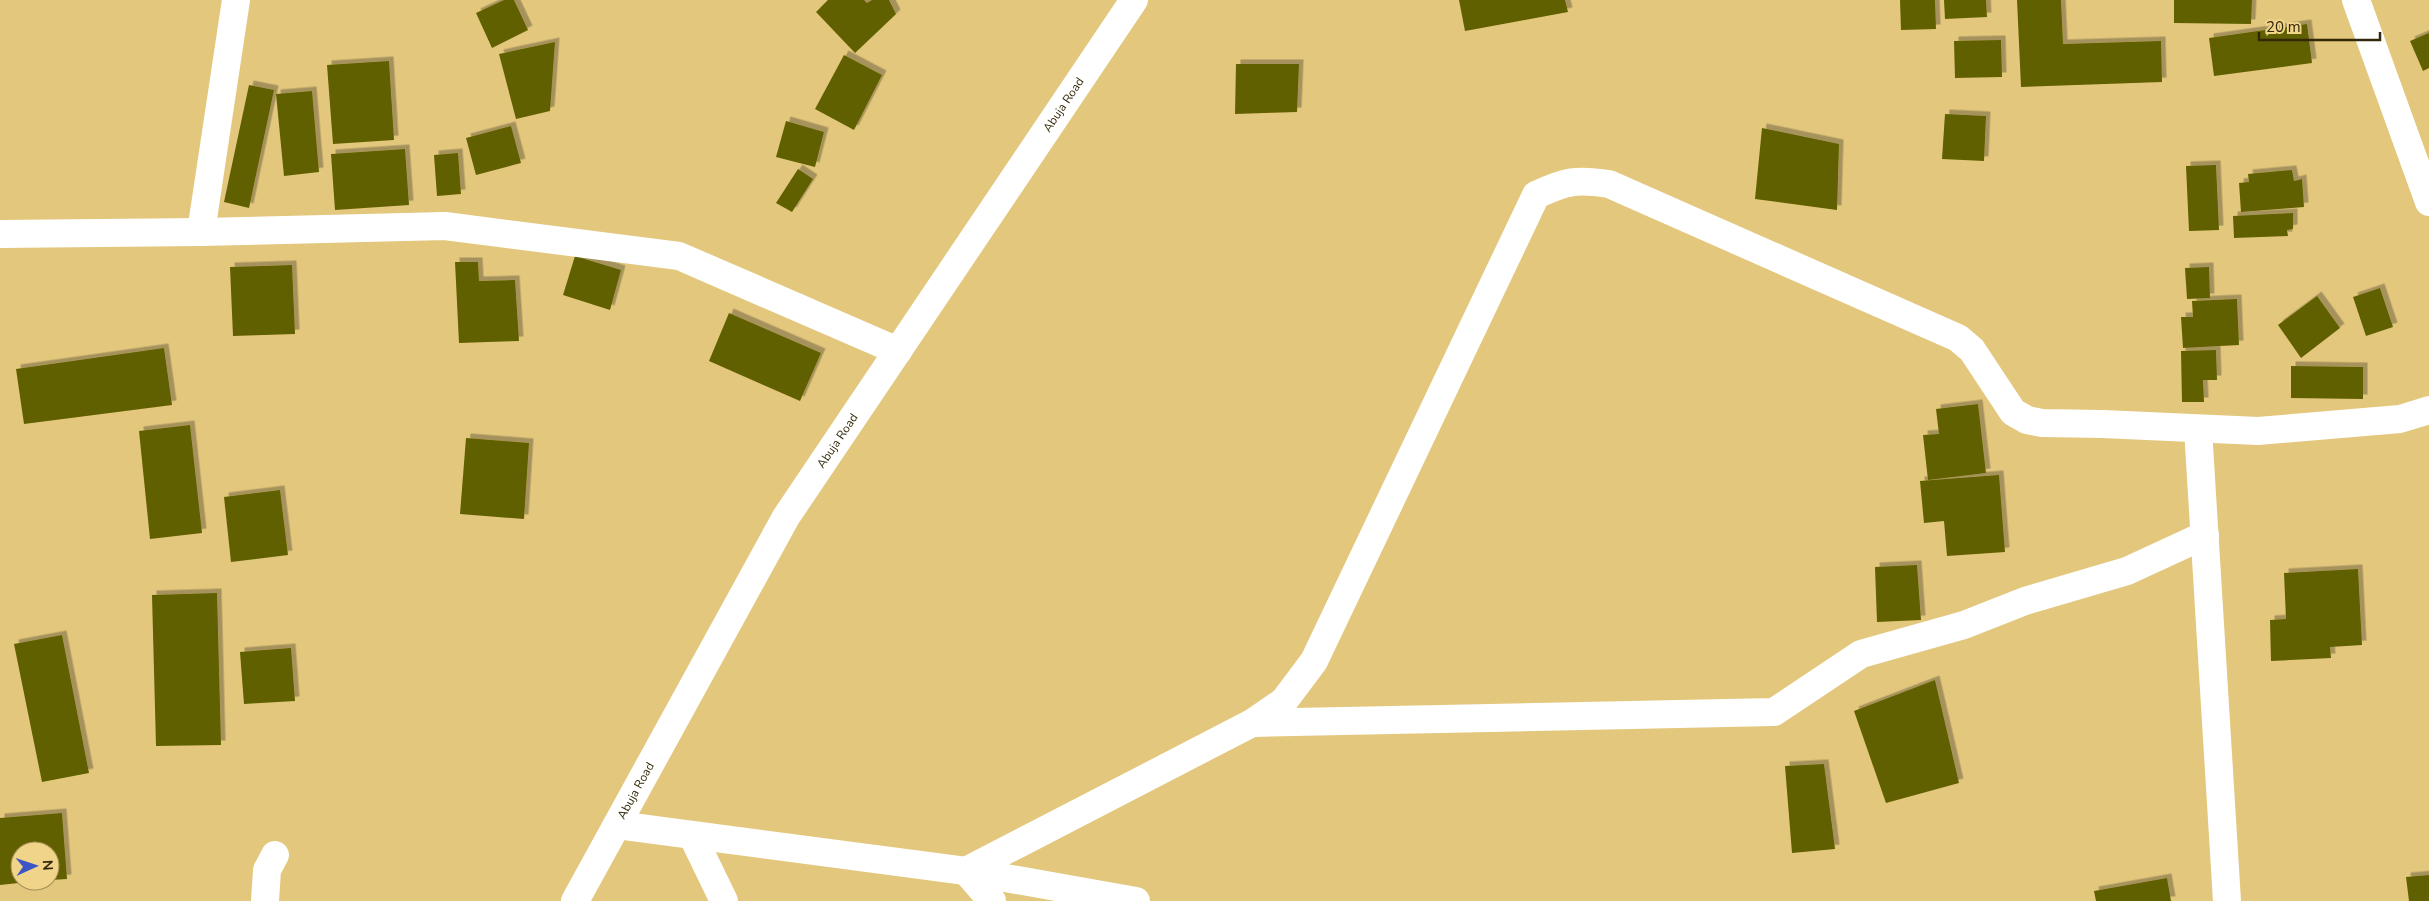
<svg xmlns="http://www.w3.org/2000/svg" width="2429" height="901" viewBox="0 0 2429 901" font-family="'Nunito Sans',sans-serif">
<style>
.building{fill:#606000;filter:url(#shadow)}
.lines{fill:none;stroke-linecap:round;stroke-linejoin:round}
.street{stroke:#fff;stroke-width:28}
.secondary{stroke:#fff;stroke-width:28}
.primary{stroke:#fff;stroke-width:28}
.labels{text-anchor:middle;stroke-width:5;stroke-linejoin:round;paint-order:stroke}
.street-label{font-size:12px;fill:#332808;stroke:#f0d48a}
</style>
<defs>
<filter id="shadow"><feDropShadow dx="4.5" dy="-4.5" stdDeviation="0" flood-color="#0004"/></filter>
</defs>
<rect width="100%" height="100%" fill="#e3c77d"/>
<g class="building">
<path d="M504,0h10l14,30 -36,18 -16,-35z"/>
<path d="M828,0h36l3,3 5,-3h17l7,14 -41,39 -39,-41z"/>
<path d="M1459,0h106l3,12 -103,19z"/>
<path d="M1900,0h35l1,29 -35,1z"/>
<path d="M1944,0h42l1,17 -42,2z"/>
<path d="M2017,0h44l2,44 98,-3 1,41 -141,5z"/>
<path d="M2174,0h78l-1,24 -77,-1z"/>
<path d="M2307,24l5,39 -98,13 -5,-38z"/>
<path d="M2429,33v35l-6,3 -13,-30z"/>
<path d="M2001,40l1,37 -47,1 -1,-37z"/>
<path d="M555,42l-5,69 -34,8 -17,-65z"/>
<path d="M844,55l38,20 -28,55 -39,-21z"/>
<path d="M389,61l5,79 -61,4 -6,-79z"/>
<path d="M1236,64h63l-2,48 -62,2z"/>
<path d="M249,85l25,5 -25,118 -25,-6z"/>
<path d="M312,91l7,81 -35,4 -8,-82z"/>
<path d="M1945,114l41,2 -2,45 -42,-2z"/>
<path d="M786,121l38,11 -9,35 -39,-10z"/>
<path d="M511,126l10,37 -45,12 -10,-37z"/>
<path d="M1762,128l77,16 -2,66 -82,-11z"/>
<path d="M405,149l4,56 -74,5 -4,-56z"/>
<path d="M458,153l3,41 -24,2 -3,-41z"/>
<path d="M2216,165l3,65 -30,1 -3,-65z"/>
<path d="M798,169l15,10 -21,33 -16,-9z"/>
<path d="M2292,170l2,11 8,-2 2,28 -63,5 -2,-29 10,-1 -1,-8z"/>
<path d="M2293,213v16l-6,1 1,6 -54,2 -1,-22z"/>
<path d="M575,256l46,14 -11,40 -47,-15z"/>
<path d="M455,262h23l1,19 36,-1 4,61 -60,2z"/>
<path d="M292,265l3,69 -62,2 -3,-69z"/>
<path d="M2209,267l1,31 -23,1 -2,-31z"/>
<path d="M2380,288l13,39 -27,9 -13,-39z"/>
<path d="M2317,296l23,32 -39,30 -23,-33z"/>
<path d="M2237,299l2,46 -56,3 -2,-31h12l-1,-16z"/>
<path d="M729,313l92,40 -21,48 -91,-40z"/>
<path d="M164,348l8,57 -148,19 -8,-55z"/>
<path d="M2216,350l1,30h-14l1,22h-22l-1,-51z"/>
<path d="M2291,366l72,1v32l-72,-1z"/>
<path d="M1978,404l8,69 -58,7 -5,-45 16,-1 -3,-25z"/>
<path d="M190,425l12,108 -52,6 -11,-108z"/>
<path d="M466,438l63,5 -5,76 -64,-5z"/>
<path d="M1999,475l6,77 -58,4 -3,-35 -20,2 -4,-42z"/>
<path d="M280,490l8,65 -57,7 -7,-65z"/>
<path d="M1917,565l4,55 -44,2 -2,-55z"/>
<path d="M2358,569l4,76 -32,2 1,11 -60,3 -1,-41 16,-1 -2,-46z"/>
<path d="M217,593l4,152 -65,1 -4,-151z"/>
<path d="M62,635l27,138 -47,9 -28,-138z"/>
<path d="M291,648l4,53 -51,3 -4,-52z"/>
<path d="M1935,680l24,103 -73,20 -32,-92z"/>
<path d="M1824,764l11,85 -43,4 -7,-87z"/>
<path d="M62,813l5,66 -17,1v-29h-30v30l8,1 -28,3v-67z"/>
<path d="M2429,875v26h-20l-3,-24z"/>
<path d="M2167,878l4,23h-75l-2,-10z"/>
</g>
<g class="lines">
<g class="street">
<path d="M201,232l35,-232"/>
<path d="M0,234l201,-2 244,-6 234,30 219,95"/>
<path d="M2198,429l29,472"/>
<path d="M1252,723l522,-11 87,-58 103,-29 61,-24 102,-30 78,-36"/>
<path d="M617,825l349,46 170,30"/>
<path d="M692,835l32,66"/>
<path d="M265,901l2,-31 8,-15"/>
<path d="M992,901l-26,-30 286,-148 32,-22 30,-40 222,-466c30,-14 40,-16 73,-11l349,154 14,12 41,62 14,8 15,3 61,1 155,7 142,-12 29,-9"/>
</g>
<path class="secondary" d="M2356,0l73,202"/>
<path class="primary" id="s1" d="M575,901l211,-384 348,-517"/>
</g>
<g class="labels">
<g class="street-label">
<text dy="4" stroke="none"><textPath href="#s1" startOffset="935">Abuja Road</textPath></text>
<text dy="4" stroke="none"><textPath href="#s1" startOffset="530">Abuja Road</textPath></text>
<text dy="4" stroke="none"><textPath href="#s1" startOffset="126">Abuja Road</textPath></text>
</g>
</g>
<g transform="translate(35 866) rotate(87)"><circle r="24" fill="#f0d48a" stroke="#a48f56"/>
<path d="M0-4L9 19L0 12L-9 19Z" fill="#3d54c7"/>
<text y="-8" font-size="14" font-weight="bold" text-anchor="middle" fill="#332808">N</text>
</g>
<path d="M2259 32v8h121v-8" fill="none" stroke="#332808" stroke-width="2.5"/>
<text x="2266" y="32" font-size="15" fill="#332808" stroke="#f0d48a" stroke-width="4" paint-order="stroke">20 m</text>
</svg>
